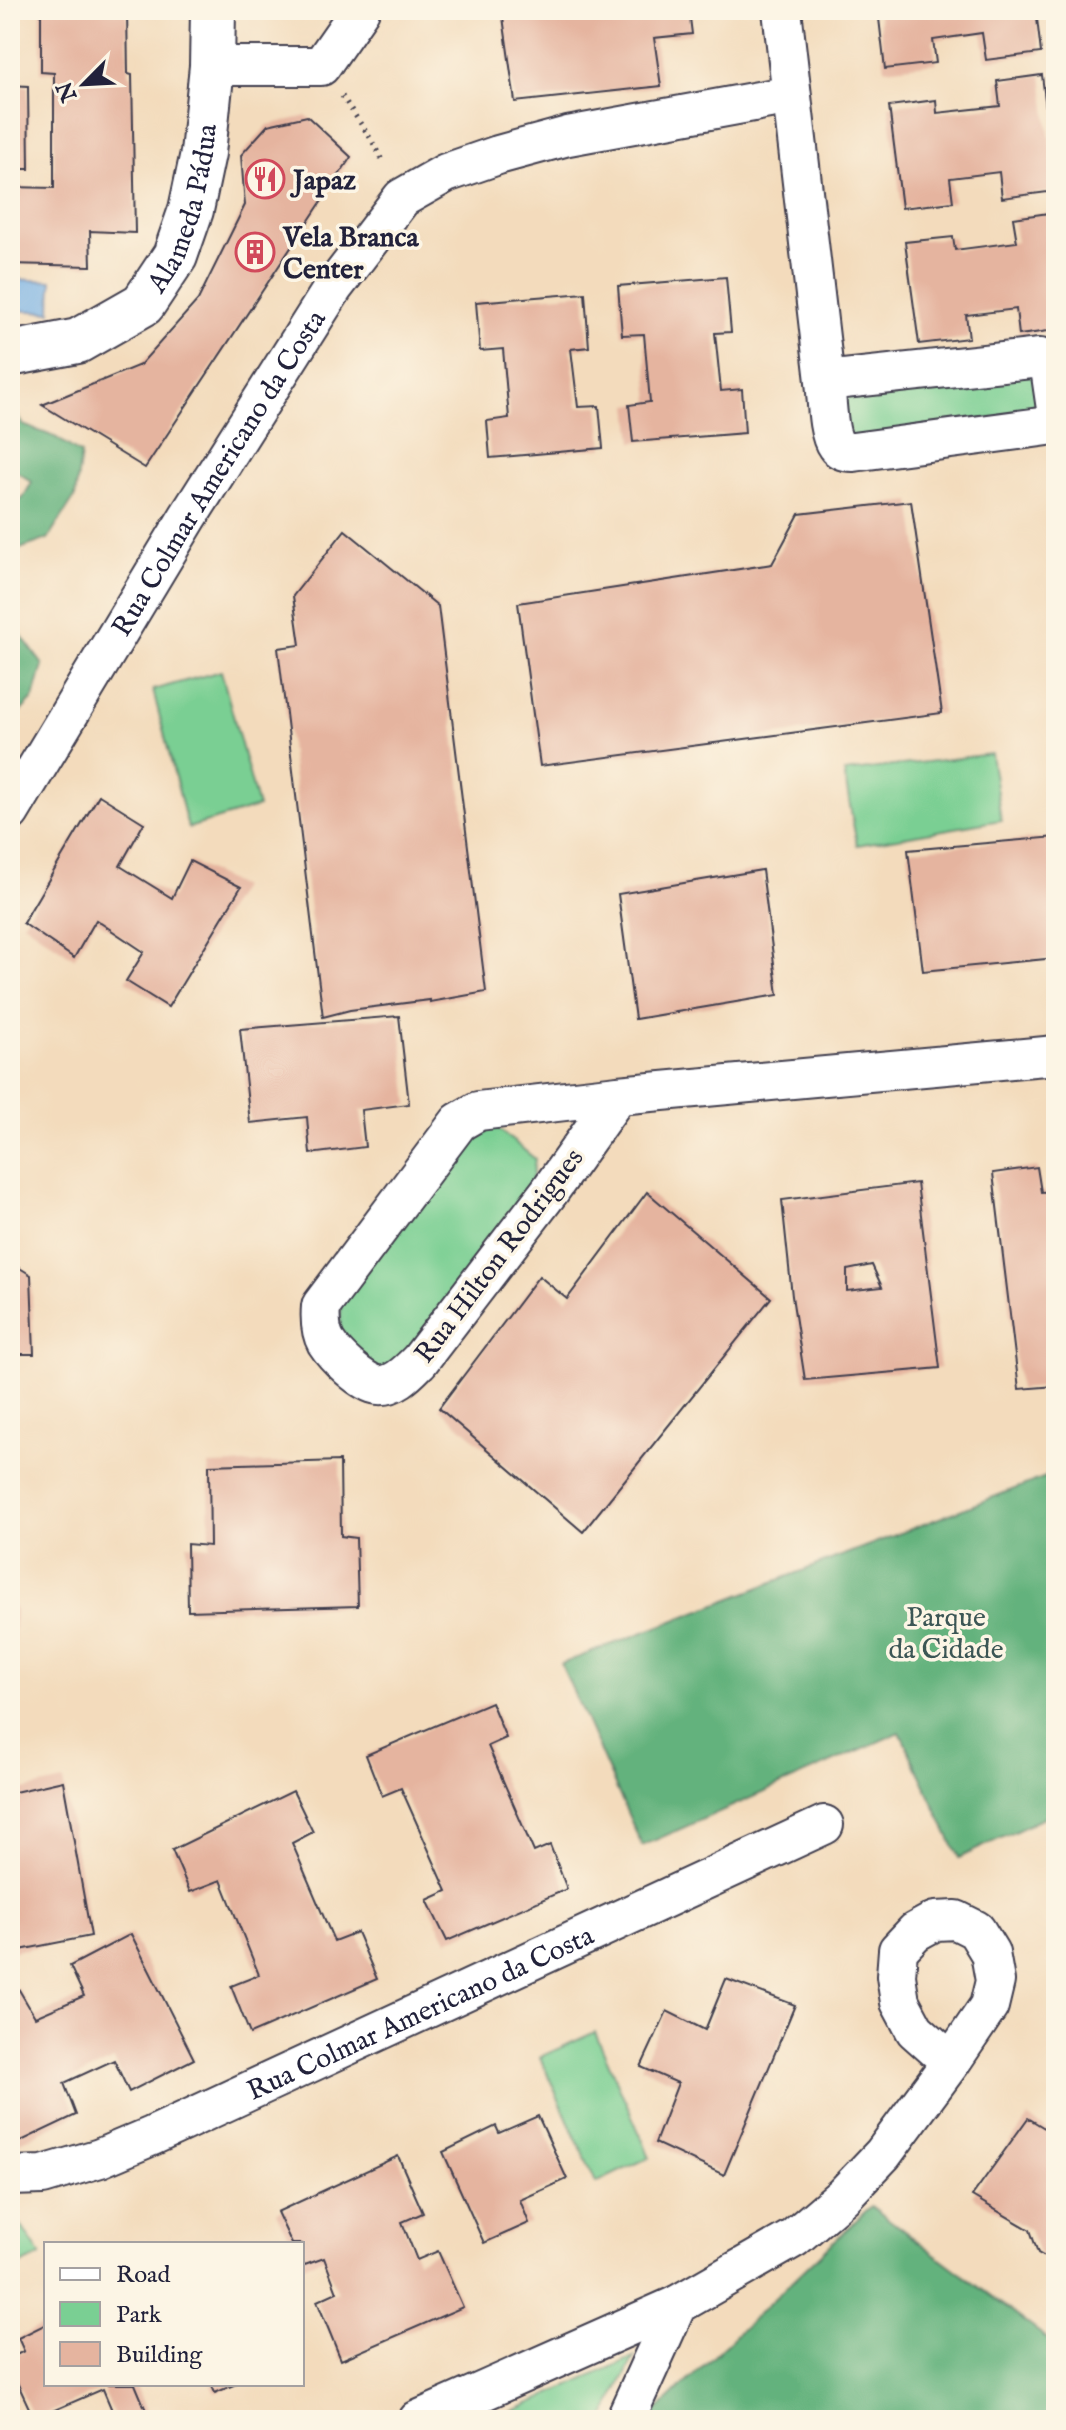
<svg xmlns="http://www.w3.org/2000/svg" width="1066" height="2430" viewBox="0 0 1066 2430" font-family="'IM FELL English',serif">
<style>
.green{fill:#7acf93;stroke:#4e7867;stroke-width:2}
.forest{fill:#63b27d;stroke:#426a5c;stroke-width:2}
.water{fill:#73aee4;stroke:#4a6890;stroke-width:2}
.building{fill:#e5b49f;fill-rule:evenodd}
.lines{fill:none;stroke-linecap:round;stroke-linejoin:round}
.minor-casing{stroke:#413e4e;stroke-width:42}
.tertiary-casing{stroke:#413e4e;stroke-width:48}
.path{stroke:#413e4e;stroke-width:5;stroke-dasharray:2 6;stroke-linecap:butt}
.minor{stroke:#fff;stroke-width:38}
.tertiary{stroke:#fff;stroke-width:44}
.labels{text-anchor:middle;stroke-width:7;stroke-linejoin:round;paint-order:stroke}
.poi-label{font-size:28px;font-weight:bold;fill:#22223b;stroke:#fcf5e5;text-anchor:start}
.street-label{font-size:28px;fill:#22223b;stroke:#fcf5e5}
.park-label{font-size:28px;fill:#3c5655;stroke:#fcf5e5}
</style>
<rect width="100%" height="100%" fill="#fcf5e5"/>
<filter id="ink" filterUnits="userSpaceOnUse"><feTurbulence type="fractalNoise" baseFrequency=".0125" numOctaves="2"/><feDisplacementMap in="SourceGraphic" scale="16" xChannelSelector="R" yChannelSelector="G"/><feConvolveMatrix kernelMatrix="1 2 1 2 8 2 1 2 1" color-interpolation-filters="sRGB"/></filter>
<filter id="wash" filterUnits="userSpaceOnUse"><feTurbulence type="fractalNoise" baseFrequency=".006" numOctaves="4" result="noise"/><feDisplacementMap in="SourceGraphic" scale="32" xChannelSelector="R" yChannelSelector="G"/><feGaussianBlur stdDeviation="1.8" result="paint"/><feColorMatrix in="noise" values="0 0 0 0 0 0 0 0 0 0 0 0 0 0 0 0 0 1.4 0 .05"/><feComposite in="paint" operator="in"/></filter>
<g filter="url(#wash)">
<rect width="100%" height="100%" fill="#f3dbbc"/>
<g class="green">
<path d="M1035,357l7,55 -206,28 -4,-57z"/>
<path d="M221,671l37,136 -70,21 -35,-138z"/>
<path d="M991,754l10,66 -144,25 -13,-73z"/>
<path d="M496,1127l39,32 -6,45 -121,159 -30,7 -38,-33 1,-35 120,-160z"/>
<path d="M595,2032l55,125 -54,26 -56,-126z"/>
<path d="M10,2214l7,5 24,37 -31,13z"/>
<path d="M634,2357l-31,63h-97l-2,-5z"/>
</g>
<g class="forest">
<path d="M10,403l13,22 32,12 26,17 -6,43 -27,42 -31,11 -4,33 -3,3v-80l13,-8 9,-16 -22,-15z"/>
<path d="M19,632l24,33 -9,33 -24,24v-88z"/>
<path d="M1056,1473v339l-97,46 -59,-126 -258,114 -81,-182z"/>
<path d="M871,2206l185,139v75h-409z"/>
</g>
<path class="water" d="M10,279l42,2 -1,31 -41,-2z"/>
<g id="blocks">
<g class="building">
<path d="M10,10h8l-1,61h-7z"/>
<path d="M41,10h86l1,64 4,1 3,158 -45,-2 1,35 -81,-2v-77l44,1v-115l-13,-1z"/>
<path d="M502,10h187l3,24 -38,4 7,48 -146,16z"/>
<path d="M878,10h158l5,43 -55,7 -4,-27 -49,7 3,23 -51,6z"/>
<path d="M1042,75l14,116 -54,7 -3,-26 -49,6 3,24 -51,6 -13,-102 47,-6 1,13 63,-7 -3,-25z"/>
<path d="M10,85l18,1 1,83h-19z"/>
<path d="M307,116l44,41 -206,311 -103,-63 98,-40 58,-65 47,-95 -4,-50 27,-30z"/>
<path d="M1056,212v118l-37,5 -3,-26 -50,6 3,23 -50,6 -14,-102 48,-5 2,13 62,-8 -4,-24z"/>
<path d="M726,277l5,55 -16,1 6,58 21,-2 3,44 -112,9 -4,-37 21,-3 -6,-68 -22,1 -4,-49z"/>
<path d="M585,293l4,54 -18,2 7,58 21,-1 4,42 -113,10 -3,-37 22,-3 -6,-69 -23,2 -4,-49z"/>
<path d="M911,501l31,212 -402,53 -22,-163 254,-39 27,-50z"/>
<path d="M345,530l93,76 48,386 -56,10v-2l-80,10 -27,7 -45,-369 22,-3 -7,-49z"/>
<path d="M99,795l45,28 -24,43 52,32 18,-37 51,26 -73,120 -42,-26 18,-29 -48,-32 -22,38 -51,-35z"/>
<path d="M1056,837v121l-133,13 -15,-121z"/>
<path d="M762,870l16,125 -143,24 -17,-125z"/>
<path d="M399,1016l10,88 -48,6 4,37 -55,7 -3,-37 -57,6 -10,-94z"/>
<path d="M1037,1167l4,25 15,-1v195l-37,3 -26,-216z"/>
<path d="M917,1183l23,185 -135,12 -13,-84 -10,-96zM872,1265l10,22 -35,4v-21z"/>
<path d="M647,1192l124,106 -188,234 -144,-124 100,-132 28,23z"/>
<path d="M10,1262l21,13 3,79h-24z"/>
<path d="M340,1461l1,75 15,2 2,68 -170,5 -1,-67 23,2 -1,-81z"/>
<path d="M10,1607h5l-2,142h-3z"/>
<path d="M491,1702l15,36 -18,8 46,106 16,-7 17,44 -120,52 -20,-41 20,-9 -46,-103 -19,8 -16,-41z"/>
<path d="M63,1781l28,155 -81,16v-159z"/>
<path d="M293,1791l20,41 -21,11 42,98 23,-9 20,47 -127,55 -19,-48 28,-11 -38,-95 -31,12 -18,-42z"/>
<path d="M131,1934l63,125 -65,33 -15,-32 -50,23 12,32 -61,29 -5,-11v-141l8,-4 17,29 49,-21 -14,-30z"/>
<path d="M726,1979l69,26 -71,170 -69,-32 23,-60 -37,-16 26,-56 38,19z"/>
<path d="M538,2116l29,63 -47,21 9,23 -45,20 -41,-91 53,-26 3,7z"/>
<path d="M1028,2118l28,17v128l-18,-10 -8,-23 -58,-34z"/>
<path d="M398,2156l25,57 -21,9 15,38 21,-9 25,56 -122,53 -24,-59 20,-9 -13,-34 -22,8v-22h-10l-15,-32z"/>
<path d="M46,2324v60h89l15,36h-34l-13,-31 -69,30 -24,-52v-9l14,-7 -6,-13z"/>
<path d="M211,2384h25l-21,9z"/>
</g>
</g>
</g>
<g filter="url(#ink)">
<use href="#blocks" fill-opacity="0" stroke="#413e4e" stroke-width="2"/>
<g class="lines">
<g class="minor-casing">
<g id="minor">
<path d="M782,10l43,371c2,16 2,52 11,64 4,6 11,7 17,7l195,-26 8,-8"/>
<path d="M212,66h109l39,-56"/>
<path d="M825,381l215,-23 10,10 6,41"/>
<path id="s1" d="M10,812l178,-295 145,-229 69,-90 44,-25 52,-18 70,-19 223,-41"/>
<path d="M618,1095l-69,97 -129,168c-11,11 -25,27 -42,25 -16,-2 -43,-29 -52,-43 -6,-11 -6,-24 -5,-36l138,-184 19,-11 140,-16 438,-40"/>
<path id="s2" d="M10,2176l33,-1 57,-17 52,-22 672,-311"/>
<path d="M418,2420l259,-115"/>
<path d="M625,2420l52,-115 117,-67 49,-42 40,-42 68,-92 38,-56 6,-25 -5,-28 -14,-23 -20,-10 -21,1 -20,11 -17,18 -2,26 4,26 15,28 36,32"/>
</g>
</g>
<g class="tertiary-casing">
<g id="tertiary">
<path id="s3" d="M10,354l68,-13 65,-37 32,-48 16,-46 12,-57 9,-87 1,-56"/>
</g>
</g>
<path class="path" d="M342,96l29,43 12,23"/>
<use href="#minor" class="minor"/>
<use href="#tertiary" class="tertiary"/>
</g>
</g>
<defs>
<g id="restaurant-ring" transform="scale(2)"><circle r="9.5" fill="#fcf5e5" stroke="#d1495b" stroke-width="1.5"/><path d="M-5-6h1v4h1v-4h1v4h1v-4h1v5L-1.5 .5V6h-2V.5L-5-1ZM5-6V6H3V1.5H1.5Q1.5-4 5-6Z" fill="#d1495b"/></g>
<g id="building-ring" transform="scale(2)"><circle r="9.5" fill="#fcf5e5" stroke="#d1495b" stroke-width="1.5"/><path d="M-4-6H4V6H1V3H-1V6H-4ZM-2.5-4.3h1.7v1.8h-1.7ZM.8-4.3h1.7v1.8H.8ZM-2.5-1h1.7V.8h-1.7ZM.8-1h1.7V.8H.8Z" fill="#d1495b"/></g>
</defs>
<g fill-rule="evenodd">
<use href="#restaurant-ring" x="265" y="179"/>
<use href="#building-ring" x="255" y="252"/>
</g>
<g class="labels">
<g class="poi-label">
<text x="293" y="189">Japaz</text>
<text x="283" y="246">Vela Branca<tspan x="283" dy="32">Center</tspan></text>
</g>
<g class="street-label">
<text dy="10" stroke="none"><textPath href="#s3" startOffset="250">Alameda Pádua</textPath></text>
<text dy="10" stroke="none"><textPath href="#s1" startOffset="398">Rua Colmar Americano da Costa</textPath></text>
<text transform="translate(498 1255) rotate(-53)" y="10">Rua Hilton Rodrigues</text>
<text dy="10" stroke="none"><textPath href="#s2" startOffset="444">Rua Colmar Americano da Costa</textPath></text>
</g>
<g class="park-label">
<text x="946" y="1626">Parque<tspan x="946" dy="32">da Cidade</tspan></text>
</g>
</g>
<rect width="1066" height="2430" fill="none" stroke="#fcf5e5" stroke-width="40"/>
<rect x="44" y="2242" width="260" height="144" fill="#fcf5e5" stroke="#a5a1a1" stroke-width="2"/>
<rect x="60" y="2268" width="40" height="12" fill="#ffffff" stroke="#a5a1a1" stroke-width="2"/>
<text x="116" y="2282" font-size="24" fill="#22223b">Road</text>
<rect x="60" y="2302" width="40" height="24" fill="#7acf93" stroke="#a5a1a1" stroke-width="2"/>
<text x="116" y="2322" font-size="24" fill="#22223b">Park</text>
<rect x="60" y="2342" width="40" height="24" fill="#e5b49f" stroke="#a5a1a1" stroke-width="2"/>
<text x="116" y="2362" font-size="24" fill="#22223b">Building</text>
<g transform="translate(84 84) rotate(246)" stroke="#fcf5e5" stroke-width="6" paint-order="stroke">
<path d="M0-6L14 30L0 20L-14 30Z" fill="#22223b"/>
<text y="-12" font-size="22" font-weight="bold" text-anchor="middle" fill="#22223b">N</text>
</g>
</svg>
